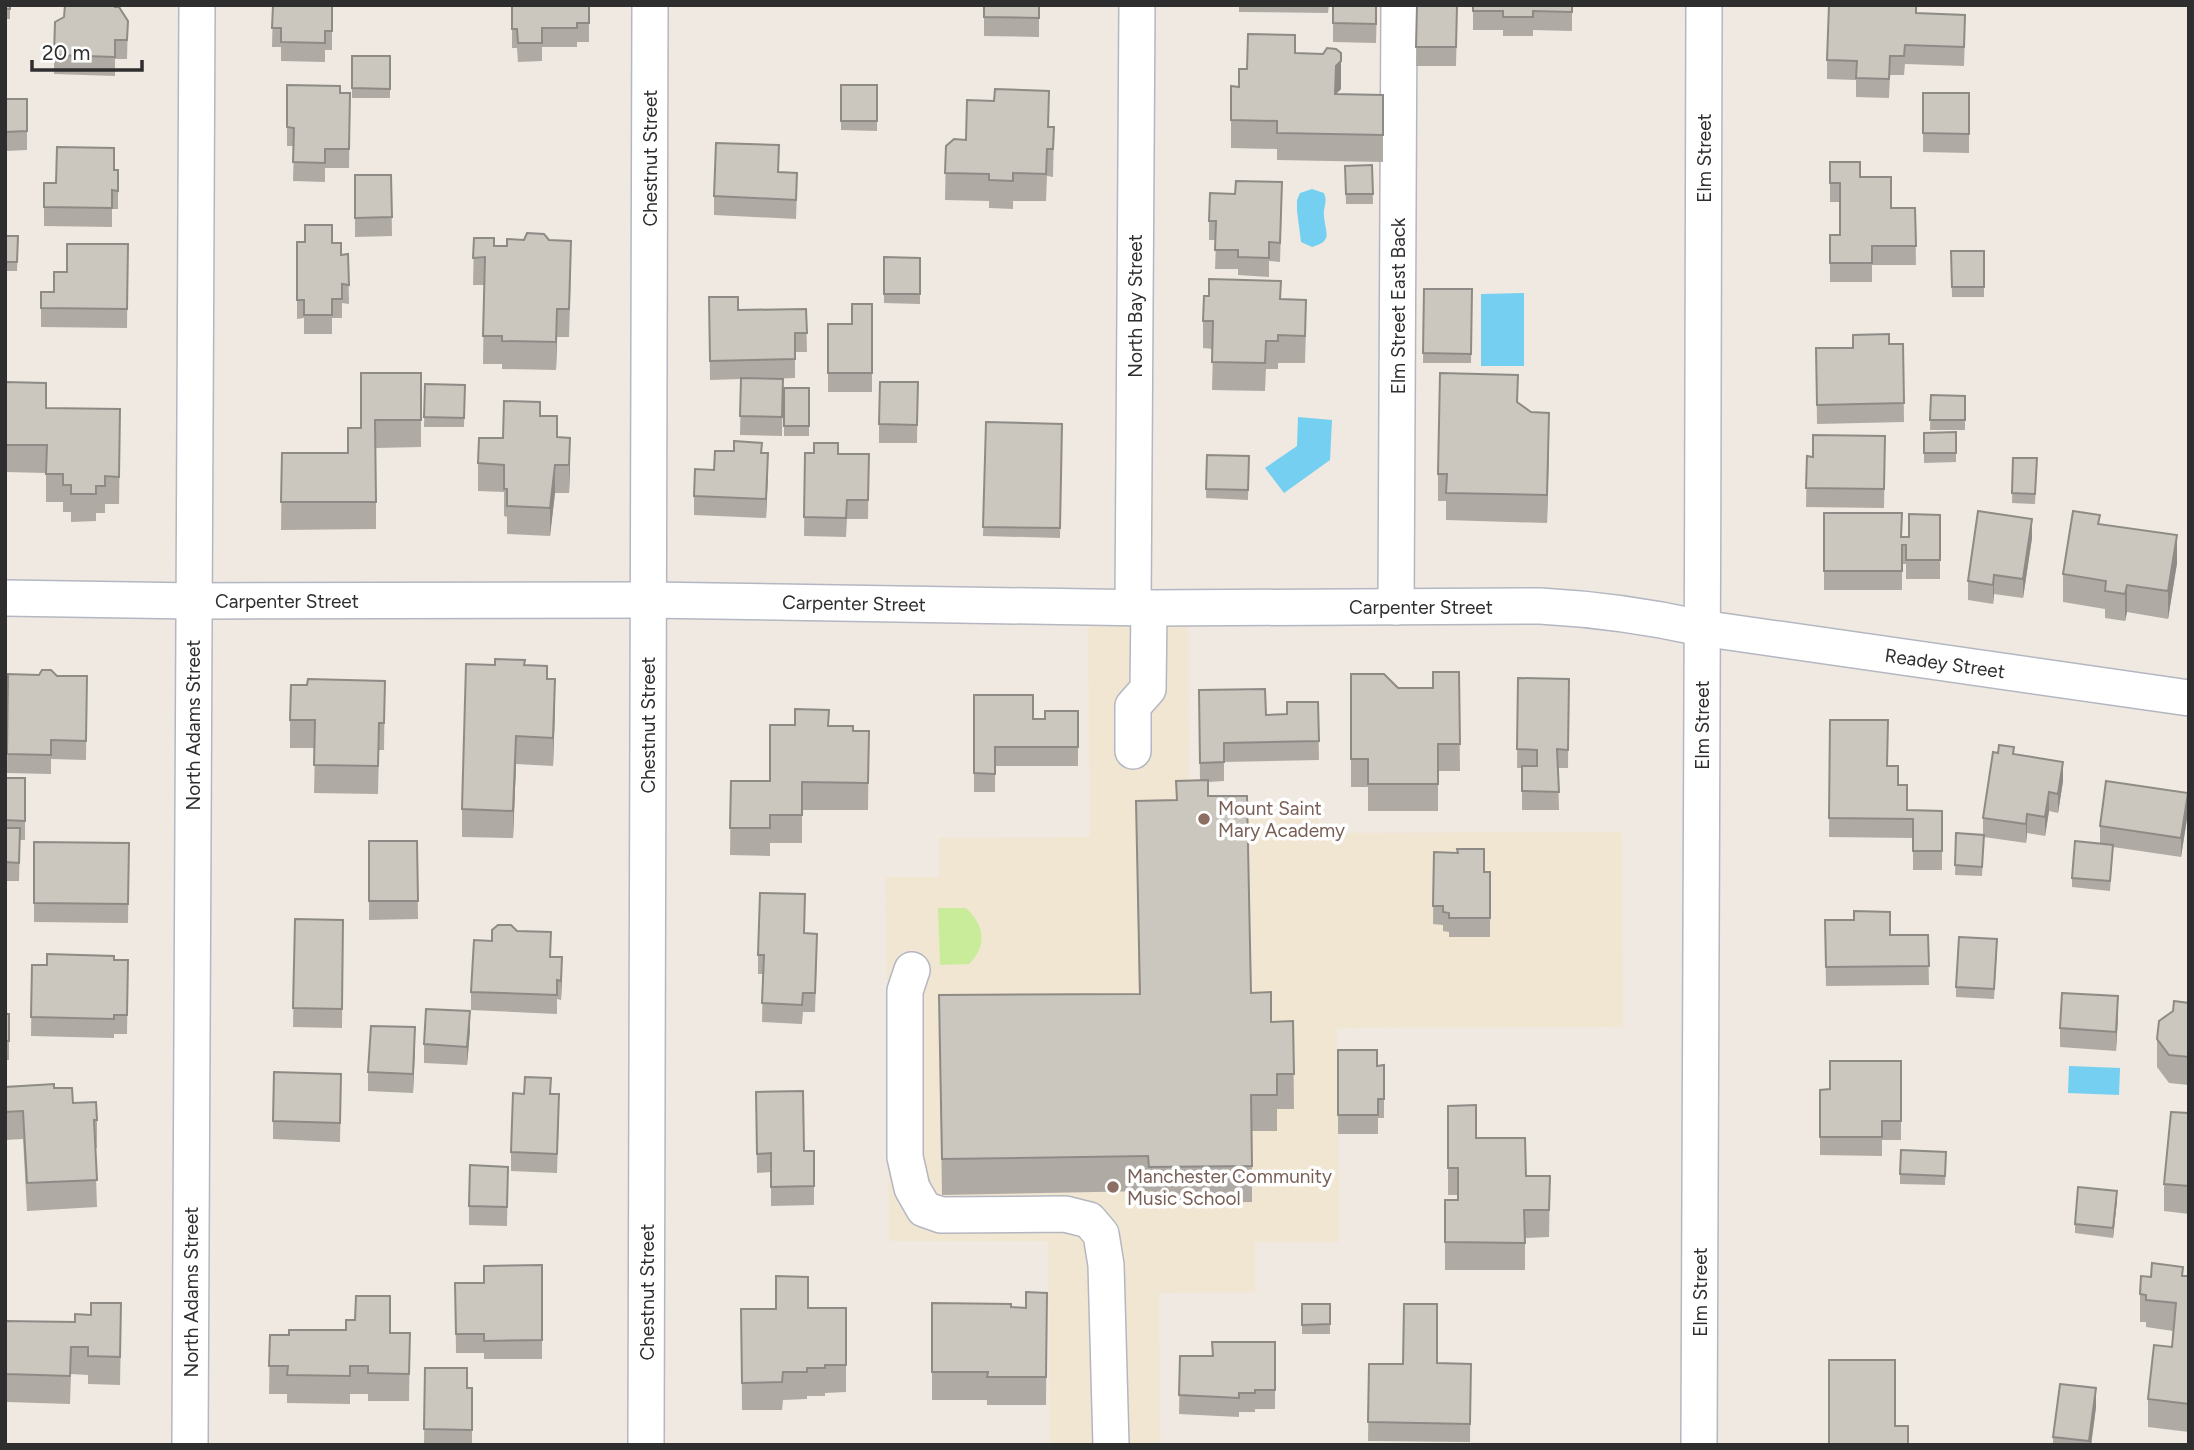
<svg xmlns="http://www.w3.org/2000/svg" width="2194" height="1450" viewBox="0 0 2194 1450" font-family="Figtree,sans-serif">
<style>
.education{fill:#f0e6d1}
.pitch{fill:#c9ec9a}
.water{fill:#75cff0}
.lines{fill:none;stroke-linecap:round;stroke-linejoin:round}
.minor-casing{stroke:#b4b7c1;stroke-width:38}
.minor{stroke:#fff;stroke-width:35}
.wall{fill:#afaba4}
.shaded-wall{fill:#8e8b86}
.building{fill:#cbc7bf;stroke:#8e8b86;stroke-width:2}
.education-dot{fill:#8d6e63;stroke:#fff;stroke-width:2.5}
.labels{text-anchor:middle;stroke-width:7;stroke-linejoin:round;paint-order:stroke}
.street-label{font-size:19px;fill:#2e2e2e;stroke:#fff}
.education-label{font-size:19px;fill:#785e54;stroke:#fff;text-anchor:start}
</style>
<rect width="100%" height="100%" fill="#efe9e1"/>
<path class="education" d="M1088,607h100l1,198h129l1,28 303,-1 1,195 -286,1 2,214h-84v50l-96,1 1,152h-110l-2,-204h-159l-3,-364h53v-39l151,-1z"/>
<path class="pitch" d="M938,908h28c18,17 22,37 3,56l-29,1z"/>
<g class="water">
<path d="M1312,189l12,4c4,9 -1,14 0,23 1,16 10,25 -12,31l-11,-5 -4,-31v-11l3,-7z"/>
<path d="M1524,293v73h-43v-72z"/>
<path d="M1298,417l34,3 -2,40 -46,33 -19,-25 32,-22z"/>
<path d="M2069,1066l51,2 -1,27 -51,-2z"/>
</g>
<g class="lines">
<g class="minor-casing">
<g id="minor">
<path d="M5,598l189,3 455,-1 500,8 391,-2c55,3 107,10 161,22l488,70"/>
<path d="M1133,607l4,-602"/>
<path d="M1396,607l3,-602"/>
<path d="M1133,751v-45l15,-17 1,-81"/>
<path d="M912,970l-7,21v166l7,31 12,21 17,6 124,-1 24,6 12,14 5,31 5,180"/>
<path d="M190,1445l7,-1440"/>
<path d="M646,1445l4,-1440"/>
<path d="M1699,1445c4,-480 3,-960 5,-1440"/>
</g>
</g>
<use href="#minor" class="minor"/>
</g>
<g class="wall">
<rect x="5" y="5" width="5" height="14"/>
<path d="M273,5h59v45h-7v12l-44,-1v-14h-9z"/>
<path d="M512,5h77v37h-12v5h-35v14l-24,1 -1,-14h-5z"/>
<path d="M984,5h55v32l-55,-1z"/>
<path d="M1239,5h90l-1,8 -89,-1z"/>
<path d="M1333,5h44l-1,38 -43,-1z"/>
<path d="M1417,5l40,19 -1,42h-40z"/>
<path d="M1473,5h99v26l-39,-1v6h-30v-6h-30z"/>
<path d="M115,7l13,14 -1,38h-12v17l-61,-2v-19z"/>
<path d="M1916,13l49,20 -1,33 -59,-2 -1,11h-14l-1,23 -33,-1v-17l-29,-1v-19z"/>
<path d="M1295,53l46,28v8l-5,5 47,1v67l-106,-2v-11l-46,-1v-62l8,1 8,-18z"/>
<rect x="352" y="56" width="38" height="42"/>
<path d="M287,85l53,8h10l-1,75h-24v14l-32,-1 1,-35h-7z"/>
<path d="M841,85h36v46l-36,-1z"/>
<path d="M1923,93h46v60l-46,-1z"/>
<path d="M5,99h22v51l-22,1z"/>
<path d="M994,101l55,26h5l-1,50 -6,-1 -1,25h-33v8l-24,-1v-7l-44,-1 1,-54 20,-6z"/>
<path d="M1830,162l30,15 31,31h24l1,57h-44v17h-42v-47h10v-33h-10z"/>
<path d="M1372,165l1,39h-27l-1,-38z"/>
<path d="M114,170h4v39h-6v18l-68,-1v-43h12z"/>
<path d="M779,172l18,20 -1,27 -82,-4v-19z"/>
<path d="M355,175h36l1,61 -37,1z"/>
<path d="M1282,201l-2,61 -11,-1v16l-31,-2v-6h-23l1,-29h-7v-19z"/>
<path d="M5,236h13l-1,35h-12z"/>
<path d="M474,238l20,8 77,23 -2,68h-12l-1,33 -54,-1v-5h-19l1,-79h-11z"/>
<path d="M297,242l35,1 9,12 7,-1 1,50 -7,-1v15h-10v16h-28v-16l-7,1z"/>
<path d="M128,244l-1,84 -86,-1v-35h13l13,-20z"/>
<path d="M1951,251h33v46h-32z"/>
<path d="M884,257l36,1v46l-36,-1z"/>
<path d="M1424,289h48l-1,74h-48z"/>
<path d="M709,297l29,13 68,-1 1,43h-12v26l-30,1h18l-1,57 -42,-1 1,-56 -31,1z"/>
<path d="M1281,299l25,29 -1,35h-27v6h-12l-1,22 -53,-1 1,-41 -10,-1v-27z"/>
<path d="M872,304v88h-44v-68h24z"/>
<path d="M1889,344h14l1,78 -87,2 -1,-76h37z"/>
<path d="M421,373v74l-45,1v81l-95,1 1,-77h66l13,-25z"/>
<path d="M5,382l41,26 74,29 -1,67h-14v9h-9v8l-25,1v-10h-8v-10h-17v-29l-41,-1z"/>
<path d="M918,382l-1,61h-38v-19z"/>
<path d="M425,384l40,1 -1,42h-40z"/>
<rect x="784" y="388" width="25" height="48"/>
<path d="M1931,395l34,1v34h-35z"/>
<path d="M1518,402l31,38 -2,83 -101,-3v-19h-8v-27z"/>
<path d="M540,416l17,21 13,29 -1,27h-14l-5,43 -43,-2v-17l-3,-1v-24l-26,-1v-28l25,-25z"/>
<path d="M986,422l76,2 -2,114 -77,-2z"/>
<path d="M1956,432v30l-32,1v-30z"/>
<path d="M1885,436l-1,72 -78,-1 1,-51 6,1z"/>
<path d="M762,453l6,19 -2,46 -72,-3v-19l20,-26z"/>
<path d="M805,453l64,1 -1,65h-21l-1,18 -42,-1z"/>
<path d="M1207,455l42,1 -1,44 -42,-2z"/>
<path d="M2013,458h24l-2,46 -23,-1z"/>
<path d="M1824,513l78,24h7l31,-22v64h-34v-15h-4v26h-78z"/>
<path d="M2100,524l77,39 -9,56 -41,-7 -2,9 -20,-3v-9l-42,-7v-28z"/>
<path d="M2032,538l-9,60 -29,-4 -1,10 -25,-4v-19z"/>
<path d="M525,665l22,14 8,27 -2,60 -37,-2 -3,74 -51,-1v-28z"/>
<path d="M1459,672l1,99h-22v40h-70v-24h-17v-113l47,14h35z"/>
<path d="M8,674l79,2 -1,84 -35,-1v15l-44,-1z"/>
<path d="M1518,678l51,1 -1,89h-10l1,42h-37v-42h-5z"/>
<path d="M385,681l-1,69h-5l-1,44 -64,-1 1,-45h-25v-28l17,-35z"/>
<path d="M1199,690l67,25 21,-1 31,-12 1,58 -95,2v19l-16,1v14l43,197 20,29 22,-1 1,88h-17v22h-25v71l-103,1 -1,-12 -206,4 -3,-200 200,-1 -3,-193 40,-1 24,-20z"/>
<path d="M974,695l59,24h12l33,-8v55h-83v26h-21z"/>
<path d="M1830,720l57,46 11,19 9,25 35,1v59h-29v-32l-84,-1z"/>
<path d="M828,726l25,5h16l-1,79h-66v33h-32v13l-40,-1 1,-74h39z"/>
<path d="M2014,754l49,27 -5,32 -9,-2 -4,25 -18,-3 -1,10 -42,-6 -2,39 -27,-1 1,-42 27,2v-17z"/>
<path d="M5,778h20v62h-5l-1,41h-14z"/>
<path d="M2188,812l-7,45 -68,-10 -3,44 -38,-4v-9l28,-34v-18z"/>
<path d="M369,841h48l1,78 -49,1z"/>
<path d="M34,842l95,1 -1,80 -94,-1z"/>
<path d="M1434,852l50,20h6v65h-41v-5l-6,-1v-6l-10,-1z"/>
<path d="M295,919l48,1 -1,108 -49,-1z"/>
<path d="M1825,920h29l36,15h38l1,50 -103,1z"/>
<path d="M804,933l13,20 -2,59h-12l-1,12 -40,-2 1,-48h-5v-19z"/>
<path d="M1997,949l-3,50 -38,-2v-10z"/>
<path d="M551,957l11,19 -1,24 -4,-1v15l-86,-4v-18z"/>
<path d="M114,960h14l-1,74h-13v4l-83,-2 1,-71h15z"/>
<path d="M2189,1003v82l-20,-2 -12,-16v-28z"/>
<rect x="5" y="1014" width="4" height="46"/>
<path d="M2118,1015l-2,36 -56,-4v-19z"/>
<path d="M470,1030l-3,35 -43,-2v-19z"/>
<path d="M415,1046l-2,47 -45,-2v-19z"/>
<path d="M1338,1050l39,16 7,-1v53h-6v16h-40z"/>
<path d="M1901,1061v79h-19v16l-62,-1v-65l10,-1z"/>
<path d="M5,1087l49,1 19,15 24,17v28h-2l2,59 -70,4 -4,-72 -18,1z"/>
<path d="M756,1092l48,59h10v54l-43,1v-34l-14,1z"/>
<path d="M341,1093l-1,49 -67,-3v-18z"/>
<path d="M551,1094l8,19 -2,60 -46,-2v-19z"/>
<path d="M1448,1106l28,32 50,38h24l-1,61 -24,1v32h-80v-70h13v-5h-10z"/>
<path d="M2189,1113v101l-25,-3v-27z"/>
<path d="M1946,1152l-1,33 -45,-1v-10z"/>
<path d="M508,1167l-1,59 -38,-1v-19z"/>
<path d="M2117,1200l-4,38 -38,-5v-9z"/>
<path d="M542,1265v94h-58v-6h-28l-1,-70h29z"/>
<path d="M2183,1276h6v156l-41,-5v-28l24,-52 1,-16 -27,-4v-5h-6v-28l11,-17z"/>
<path d="M1047,1293l-1,112h-59v-5h-55v-97l94,5z"/>
<rect x="1302" y="1304" width="28" height="30"/>
<path d="M846,1308v84l-21,1v3h-18v3l-24,1 -1,10h-40l-1,-101z"/>
<path d="M5,1321l116,10 -1,54 -32,-1v-9l-17,-1 -1,30 -64,-2z"/>
<path d="M390,1333h20l-1,68h-41v-7h-18v10l-63,-1v-9h-18l1,-59z"/>
<path d="M1275,1342v67h-20v3h-16v5l-60,-3 1,-58h32z"/>
<path d="M1437,1363l34,1 -1,78 -102,-1 1,-77z"/>
<path d="M425,1368l42,20h5v57h-48z"/>
<path d="M2096,1407l-5,38h-38v-8z"/>
</g>
<g class="shaded-wall">
<path d="M1341,53v36l-5,5v-28z"/>
<path d="M557,309v28l-1,33v-28z"/>
<path d="M1549,413v27l-2,83v-28z"/>
<path d="M570,438v28l-1,27v-28z"/>
<path d="M768,453v19l-2,46v-19z"/>
<path d="M555,465v28l-5,43v-28z"/>
<path d="M2032,519v19l-9,60v-19z"/>
<path d="M2177,535v28l-9,56v-28z"/>
<path d="M1994,575v19l-1,10v-19z"/>
<path d="M2127,585v27l-2,9v-27z"/>
<path d="M555,679v27l-2,60v-28z"/>
<path d="M516,736v28l-3,74v-27z"/>
<path d="M2063,762v19l-5,32v-19z"/>
<path d="M2049,792v19l-4,25v-19z"/>
<path d="M2188,793v19l-7,45v-19z"/>
<path d="M2027,814v19l-1,10v-19z"/>
<path d="M562,957v19l-1,24v-19z"/>
<path d="M2118,996v19l-2,36v-19z"/>
<path d="M470,1011v19l-3,35v-18z"/>
<path d="M415,1027v19l-2,47v-19z"/>
<path d="M2117,1191v9l-4,38v-10z"/>
<path d="M2096,1388v19l-5,38h-2z"/>
</g>
<g class="building">
<rect x="5" y="5" width="5" height="4"/>
<path d="M65,5h50v2h4l9,14 -1,19h-12v17l-61,-2 1,-33 9,-5z"/>
<path d="M273,5h59v26h-7v12l-44,-1v-14h-9z"/>
<path d="M512,5h77v18h-12v5h-35v15h-24l-1,-14h-5z"/>
<path d="M984,5h55v13l-55,-1z"/>
<path d="M1333,5h43v19l-43,-1z"/>
<path d="M1417,5l40,1 -1,41h-40z"/>
<path d="M1473,5h99v7l-39,-1v6h-30v-6h-30z"/>
<path d="M1829,5h87v8l49,2 -1,32 -59,-2 -1,11h-14l-1,23 -33,-1 1,-17 -30,-1z"/>
<path d="M1248,34l47,1v18l28,1 4,-6 9,1 5,4v8l-5,5 -1,28 48,1v40l-106,-2v-12l-46,-1v-34l8,1v-18h8z"/>
<path d="M352,56h38v33l-38,-1z"/>
<path d="M287,85l53,1v7h10l-1,56h-24v14l-32,-1 1,-34 -7,-1z"/>
<rect x="841" y="85" width="36" height="36"/>
<path d="M995,89l54,2 -1,36h6l-1,22h-6l-1,25 -33,-1v8l-24,-1v-6l-44,-1 1,-27 8,-7 12,1 1,-40 27,1z"/>
<path d="M1923,93h46v41l-46,-1z"/>
<path d="M5,99h22v32l-22,1z"/>
<path d="M716,143l63,2 -1,27 19,1 -1,27 -82,-4z"/>
<path d="M57,147l57,1v22h4v21l-6,-1v18l-68,-1v-24h12z"/>
<path d="M1830,162h30v15h31v31h24l1,38h-44v17h-42v-28h10v-52h-10z"/>
<path d="M1372,165l1,29h-27l-1,-28z"/>
<path d="M355,175h36l1,42 -37,1z"/>
<path d="M1236,181l46,1 -2,61 -11,-1v16l-31,-1v-7h-23l1,-29h-7l1,-28 25,1z"/>
<path d="M305,225h27v18h9v12l7,-1 1,31 -7,-1v15h-10v16h-28v-15h-7v-58h8z"/>
<path d="M527,233l17,1 5,6 22,1 -2,68h-12l-1,33 -54,-1v-5h-19l2,-79 -12,1 1,-20h20v8h13v-7l17,1z"/>
<path d="M5,236h13l-1,26h-12z"/>
<path d="M67,244h61l-1,65 -86,-1v-16h13v-20h13z"/>
<path d="M1951,251h33v36h-32z"/>
<path d="M884,257l36,1v36h-36z"/>
<path d="M1209,279l72,2 -1,18 26,1 -1,36 -27,-1v6h-12l-1,22 -53,-1 1,-41h-10l1,-25h5z"/>
<path d="M1424,289h48l-1,65 -48,-1z"/>
<path d="M709,297h29v13l68,-1 1,24h-12v26l-85,2z"/>
<path d="M852,304h20v69h-44v-49h24z"/>
<path d="M1889,334v10h14l1,59 -87,2 -1,-57h37v-13z"/>
<path d="M361,373h60v47h-46l1,82h-95l1,-49h66v-25h13z"/>
<path d="M1440,373l78,2 -1,27 14,10 18,1 -2,82 -101,-2 1,-19h-9z"/>
<path d="M741,378l42,1 -1,38 -42,-1z"/>
<path d="M5,382l41,1v25l74,1 -1,68 -14,-1v10h-9v8h-25v-9h-8v-11h-17l1,-29h-42z"/>
<path d="M880,382h38l-1,43 -38,-1z"/>
<path d="M425,384l40,1 -1,33 -40,-1z"/>
<rect x="784" y="388" width="25" height="38"/>
<path d="M1931,395l34,1v24h-35z"/>
<path d="M504,401l36,1v14h17v21l13,1 -1,27h-14l-5,43 -43,-2v-17h-3v-24l-26,-2 1,-25h24z"/>
<path d="M986,422l76,2 -2,104 -77,-1z"/>
<path d="M1956,432v21h-32v-20z"/>
<path d="M1813,435l72,1 -1,53 -78,-1 1,-32 6,1z"/>
<path d="M734,441l28,2 -1,10h7l-2,46 -72,-3 1,-27 19,1 1,-19h19z"/>
<path d="M814,443h24v11h31l-1,46h-21l-1,18 -42,-1 1,-64h9z"/>
<path d="M1207,455l42,1 -1,34 -42,-1z"/>
<path d="M2013,458h24l-2,36 -23,-1z"/>
<path d="M1978,511l54,8 -9,60 -29,-4 -1,10 -25,-4z"/>
<path d="M2073,511l27,4 -2,9 79,11 -9,56 -41,-6 -2,9 -20,-3 1,-10 -43,-7z"/>
<path d="M1824,513h78l-1,24h8v-23l31,1v45h-34v-15h-4v26h-78z"/>
<path d="M495,659l30,1 -1,5 23,1v13h8l-2,59 -37,-2 -3,75 -51,-2 4,-145 29,1z"/>
<path d="M42,670h9l6,6h30l-1,65 -35,-1v15l-44,-1 1,-80 31,1z"/>
<path d="M1433,672h26l1,72h-22v40h-70v-25h-17v-85h33l14,14h35z"/>
<path d="M1518,678l51,1 -1,71 -11,-1 2,43 -37,-1v-25h15v-16l-20,-1z"/>
<path d="M308,679l77,2 -1,42h-5l-1,43 -64,-1 1,-45h-25l1,-35h16z"/>
<path d="M1265,689l1,26 21,-1v-12h31l1,39 -95,2v19l-24,1 -1,-73z"/>
<path d="M974,695h59v24h12v-8h33v36h-83v27l-21,-1z"/>
<path d="M795,709l34,1 -1,16h25v5h16l-1,52 -66,-1v33h-32v13h-40l1,-47h39v-56h25z"/>
<path d="M1830,720h58l-1,46h11v19h9v25l35,1v40h-29v-32l-84,-1z"/>
<path d="M1999,745l15,2 -1,7 50,8 -5,32 -9,-2 -4,25 -18,-3 -1,10 -43,-6 10,-66 5,1z"/>
<path d="M5,778h20v43l-20,-1z"/>
<path d="M1208,780v16h39l4,197 20,-1v30l22,-1 1,53h-17v21h-26l1,71 -103,1 -1,-11 -206,3 -3,-164 201,-1 -4,-193 41,-1 -1,-19z"/>
<path d="M2106,781l82,12 -7,45 -81,-12z"/>
<path d="M5,828h15l-1,35 -14,-1z"/>
<path d="M1956,833l28,2 -2,32 -27,-2z"/>
<path d="M369,841h48l1,60h-49z"/>
<path d="M2075,841l38,4 -3,36 -38,-3z"/>
<path d="M34,842l95,1 -1,61 -94,-1z"/>
<path d="M1457,849h27v23h6v46h-41v-5l-6,-1v-6h-10l1,-54 24,1z"/>
<path d="M760,893l45,1 -1,39 13,1 -2,59h-12l-1,12 -40,-2 2,-48h-6z"/>
<path d="M1854,911l36,1v23h38l1,31 -103,1 -1,-47h29z"/>
<path d="M295,919l48,1 -1,89 -49,-1z"/>
<path d="M498,925h13l6,6 34,1 -1,25h12l-1,24 -4,-1v15l-86,-3 3,-52 18,1v-11z"/>
<path d="M1959,937l38,2 -3,50 -38,-2z"/>
<path d="M47,954l67,2v4h14l-1,55h-13v4l-83,-2 1,-52h15z"/>
<path d="M2062,993l56,3 -2,36 -56,-4z"/>
<path d="M2174,1001l15,2v54l-20,-2 -12,-16 2,-18 14,-10z"/>
<path d="M426,1009l44,2 -3,36 -43,-3z"/>
<rect x="5" y="1014" width="4" height="27"/>
<path d="M371,1026l44,1 -2,47 -45,-2z"/>
<path d="M1338,1050h39v16l7,-1v34h-6v16h-40z"/>
<path d="M1830,1061h71v60h-19v16h-62v-47l10,-1z"/>
<path d="M274,1072l67,2 -1,49 -67,-2z"/>
<path d="M525,1077l26,1 -1,16h9l-2,60 -46,-2 2,-59 11,1z"/>
<path d="M54,1084v4h18l1,15 23,-1 1,18h-3l3,60 -70,3 -4,-72 -18,1v-25z"/>
<path d="M803,1091l1,60h10v35l-43,1v-34l-14,1 -1,-62z"/>
<path d="M1476,1105v33h49l1,38h24l-1,34h-25l1,33 -80,-1v-42h13v-32h-10v-62z"/>
<path d="M2171,1112l18,1v73l-25,-2z"/>
<path d="M1901,1150l45,2 -1,24 -45,-2z"/>
<path d="M470,1165l38,2 -1,40 -38,-1z"/>
<path d="M2078,1187l39,4 -4,37 -38,-4z"/>
<path d="M2152,1263l31,4 -1,9h7v128l-41,-5 6,-54 18,2 4,-44 -30,-3v-5l-6,-1 1,-18 10,1z"/>
<path d="M542,1265v75l-58,1v-7h-28l-1,-51h29v-17z"/>
<path d="M776,1276l32,1v31h38v57h-21v3h-18v4h-24l-1,10 -40,1 -1,-74h35z"/>
<path d="M1026,1292l21,1 -1,84h-59l1,-5h-56v-69l79,1v3l15,1z"/>
<path d="M356,1296h34v37h20l-1,41 -41,-1v-7h-18v10l-63,-1 1,-9h-19l1,-31h19v-5h57v-10h9z"/>
<path d="M91,1303h30l-1,54 -32,-1v-9h-17l-1,29 -64,-2 -1,-53 70,1v-8l16,1z"/>
<path d="M1302,1304h28v20l-28,1z"/>
<path d="M1404,1304h33v59l34,1 -1,60 -102,-2 1,-58h34z"/>
<path d="M1212,1342h63v48h-20v3h-16v5l-60,-3 1,-39h33z"/>
<path d="M1829,1360h66v66h13v19h-79z"/>
<path d="M425,1368h42v20h5v42l-48,-1z"/>
<path d="M2060,1384l36,4 -7,53 -36,-4z"/>
</g>
<g class="education-dot">
<circle cx="1204" cy="819" r="7"/>
<circle cx="1113" cy="1187" r="7"/>
</g>
<g class="labels">
<g class="street-label">
<text transform="translate(650 158) rotate(-90)" y="7">Chestnut Street</text>
<text transform="translate(1704 158) rotate(-90)" y="7">Elm Street</text>
<text transform="translate(1135 306) rotate(-90)" y="7">North Bay Street</text>
<text transform="translate(1398 306) rotate(-90)" y="7">Elm Street East Back</text>
<text x="287" y="608">Carpenter Street</text>
<text transform="translate(854 603) rotate(1)" y="7">Carpenter Street</text>
<text x="1421" y="614">Carpenter Street</text>
<text transform="translate(1945 663) rotate(8)" y="7">Readey Street</text>
<text transform="translate(193 725) rotate(-90)" y="7">North Adams Street</text>
<text transform="translate(648 725) rotate(-90)" y="7">Chestnut Street</text>
<text transform="translate(1702 725) rotate(-90)" y="7">Elm Street</text>
<text transform="translate(191 1292) rotate(-90)" y="7">North Adams Street</text>
<text transform="translate(647 1292) rotate(-90)" y="7">Chestnut Street</text>
<text transform="translate(1700 1292) rotate(-90)" y="7">Elm Street</text>
</g>
<g class="education-label">
<text x="1218" y="815">Mount Saint<tspan x="1218" dy="22">Mary Academy</tspan></text>
<text x="1127" y="1183">Manchester Community<tspan x="1127" dy="22">Music School</tspan></text>
</g>
</g>
<rect width="2194" height="1450" fill="none" stroke="#2e2e2e" stroke-width="14"/>
<path d="M32 60v10h110v-10" fill="none" stroke="#2e2e2e" stroke-width="3.5"/>
<text x="42" y="60" font-size="21" fill="#2e2e2e" stroke="#ffffff" stroke-width="5" paint-order="stroke">20 m</text>
</svg>
